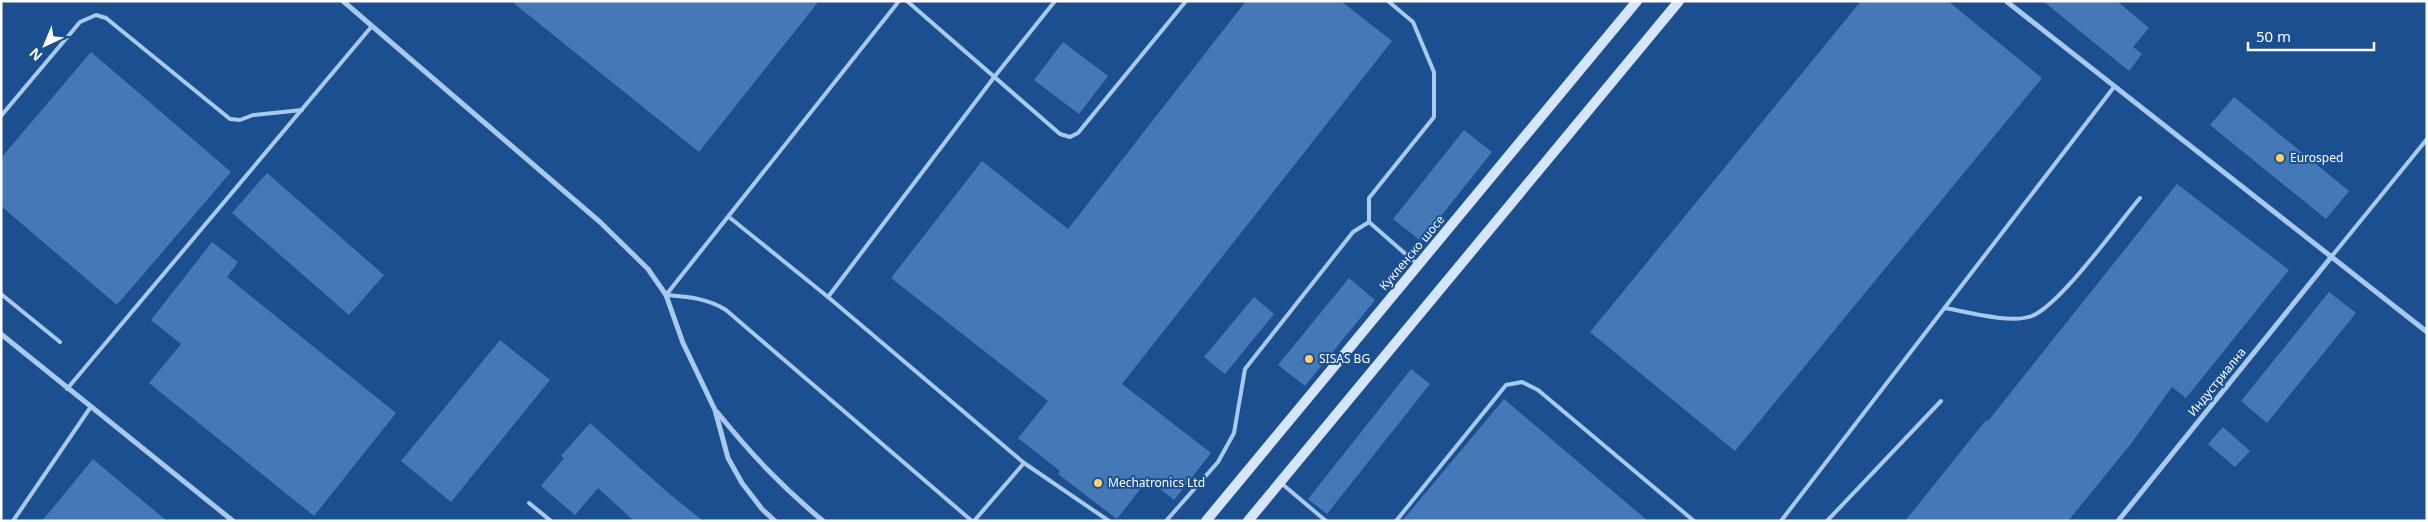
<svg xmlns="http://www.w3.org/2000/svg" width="2428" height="522" viewBox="0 0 2428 522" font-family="'Noto Sans',sans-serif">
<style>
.building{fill:#4478b7}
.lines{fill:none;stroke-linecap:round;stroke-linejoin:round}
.lane{stroke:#a9c9ee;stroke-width:4}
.street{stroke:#a9c9ee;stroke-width:5}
.secondary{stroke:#d6e6fa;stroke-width:10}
.poi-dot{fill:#ffd166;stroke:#1b4f8f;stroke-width:2}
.labels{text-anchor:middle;stroke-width:4;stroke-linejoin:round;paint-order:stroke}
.poi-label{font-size:12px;fill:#fff;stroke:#1b4f8f;text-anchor:start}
.street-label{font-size:12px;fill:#fff;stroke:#1b4f8f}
</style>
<rect width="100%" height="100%" fill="#1b4f8f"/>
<g class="building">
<path d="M511,1h308l-120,151z"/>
<path d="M1246,1h95l51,40 -270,343 89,69 -37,47 -26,-21 -31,40 -59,-45 2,-3 -42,-33 30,-37 -157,-123 91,-117 86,68z"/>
<path d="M1861,1h87l94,77 -307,373 -145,-119z"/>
<path d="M2043,1h74l32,27 -16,19 9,7 -13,17z"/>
<path d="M1063,42l45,34 -29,38 -45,-34z"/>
<path d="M91,52l140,120 -114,133 -116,-99v-48z"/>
<path d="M2234,97l115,94 -23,28 -116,-94z"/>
<path d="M1464,130l28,22 -71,89 -28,-22z"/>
<path d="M267,173l117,102 -35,40 -117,-102z"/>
<path d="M2177,184l112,86 -103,128 -14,-11 -42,58 -62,76h-163l81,-101 2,1z"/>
<path d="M212,242l26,20 -11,15 169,136 -82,103 -165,-133 32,-39 -30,-24z"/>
<path d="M1349,278l26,22 -70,86 -27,-21z"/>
<path d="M2329,292l27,21 -89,110 -26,-22z"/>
<path d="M1254,297l20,17 -49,60 -21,-17z"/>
<path d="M500,340l50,40 -99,122 -50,-41z"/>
<path d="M1411,369l19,15 -103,130 -19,-15z"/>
<path d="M1504,399l144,122h-246z"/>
<path d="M590,423l76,68 37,30h-69l-36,-33 -23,27 -34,-29 23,-28 -3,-2z"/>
<path d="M2223,427l27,24 -15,16 -27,-23z"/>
<path d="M93,459l20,17 54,45h-125z"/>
</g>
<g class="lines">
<g class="lane">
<path d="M907,1l153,133 10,3 8,-4 108,-132"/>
<path d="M1388,1l25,21 21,50v45l-65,81v24l48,42"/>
<path d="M1,116l79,-94 16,-7 10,3 124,101 10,1 13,-5 49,-5"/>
<path d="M729,217l99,80 196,166 -50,58"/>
<path d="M2332,256l95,-117"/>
<path d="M1,294l59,48"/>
<path d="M666,295c22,2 41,3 60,15l246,211"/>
<path d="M666,295l233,-294"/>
<path d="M828,297l167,-221 60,-75"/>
<path d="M1945,308c22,4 66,16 87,8 29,-12 85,-91 108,-118"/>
<path d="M67,389l305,-363"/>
<path d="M1024,463l85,58"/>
<path d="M1281,483l45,38"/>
<path d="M529,503l22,18"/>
<path d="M13,521l77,-113"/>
<path d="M1166,521l52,-59 16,-29 11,-64 108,-137 16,-10"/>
<path d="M1396,521l110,-136 16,-3 16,8 156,131"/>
<path d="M1781,521l333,-434"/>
<path d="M1827,521l114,-120"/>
</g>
<g class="street">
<path d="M343,1l257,221 48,47 18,26 17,48 32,67 13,48 14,25 20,26 13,12"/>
<path d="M2006,1l421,331"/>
<path d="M1,334l232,187"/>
<path d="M717,412c35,43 64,74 106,109"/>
<path d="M2118,521l214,-265"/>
</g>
<g class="secondary">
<path d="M1206,521l431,-520"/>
<path d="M1248,521l431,-520"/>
</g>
</g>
<g class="poi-dot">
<circle cx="2280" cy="158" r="5"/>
<circle cx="1309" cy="359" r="5"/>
<circle cx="1098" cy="483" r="5"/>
</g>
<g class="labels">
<g class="poi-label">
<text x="2290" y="162">Eurosped</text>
<text x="1319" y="363">SISAS BG</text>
<text x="1108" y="487">Mechatronics Ltd</text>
</g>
<g class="street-label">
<text transform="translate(1412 253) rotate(-50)" y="4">Кукленско шосе</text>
<text transform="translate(2217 382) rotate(-51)" y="4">Индустриална</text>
</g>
</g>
<rect width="2428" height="522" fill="none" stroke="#ffffff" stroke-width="5"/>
<g transform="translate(45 45) rotate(224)" stroke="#1b4f8f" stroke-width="4" paint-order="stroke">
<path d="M0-4L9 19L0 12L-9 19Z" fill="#ffffff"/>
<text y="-8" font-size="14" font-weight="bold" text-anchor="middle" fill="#ffffff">N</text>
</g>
<path d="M2248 42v8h126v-8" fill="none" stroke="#ffffff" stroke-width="2.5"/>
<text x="2256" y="42" font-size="15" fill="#ffffff" stroke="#1b4f8f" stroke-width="4" paint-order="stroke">50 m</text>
</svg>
